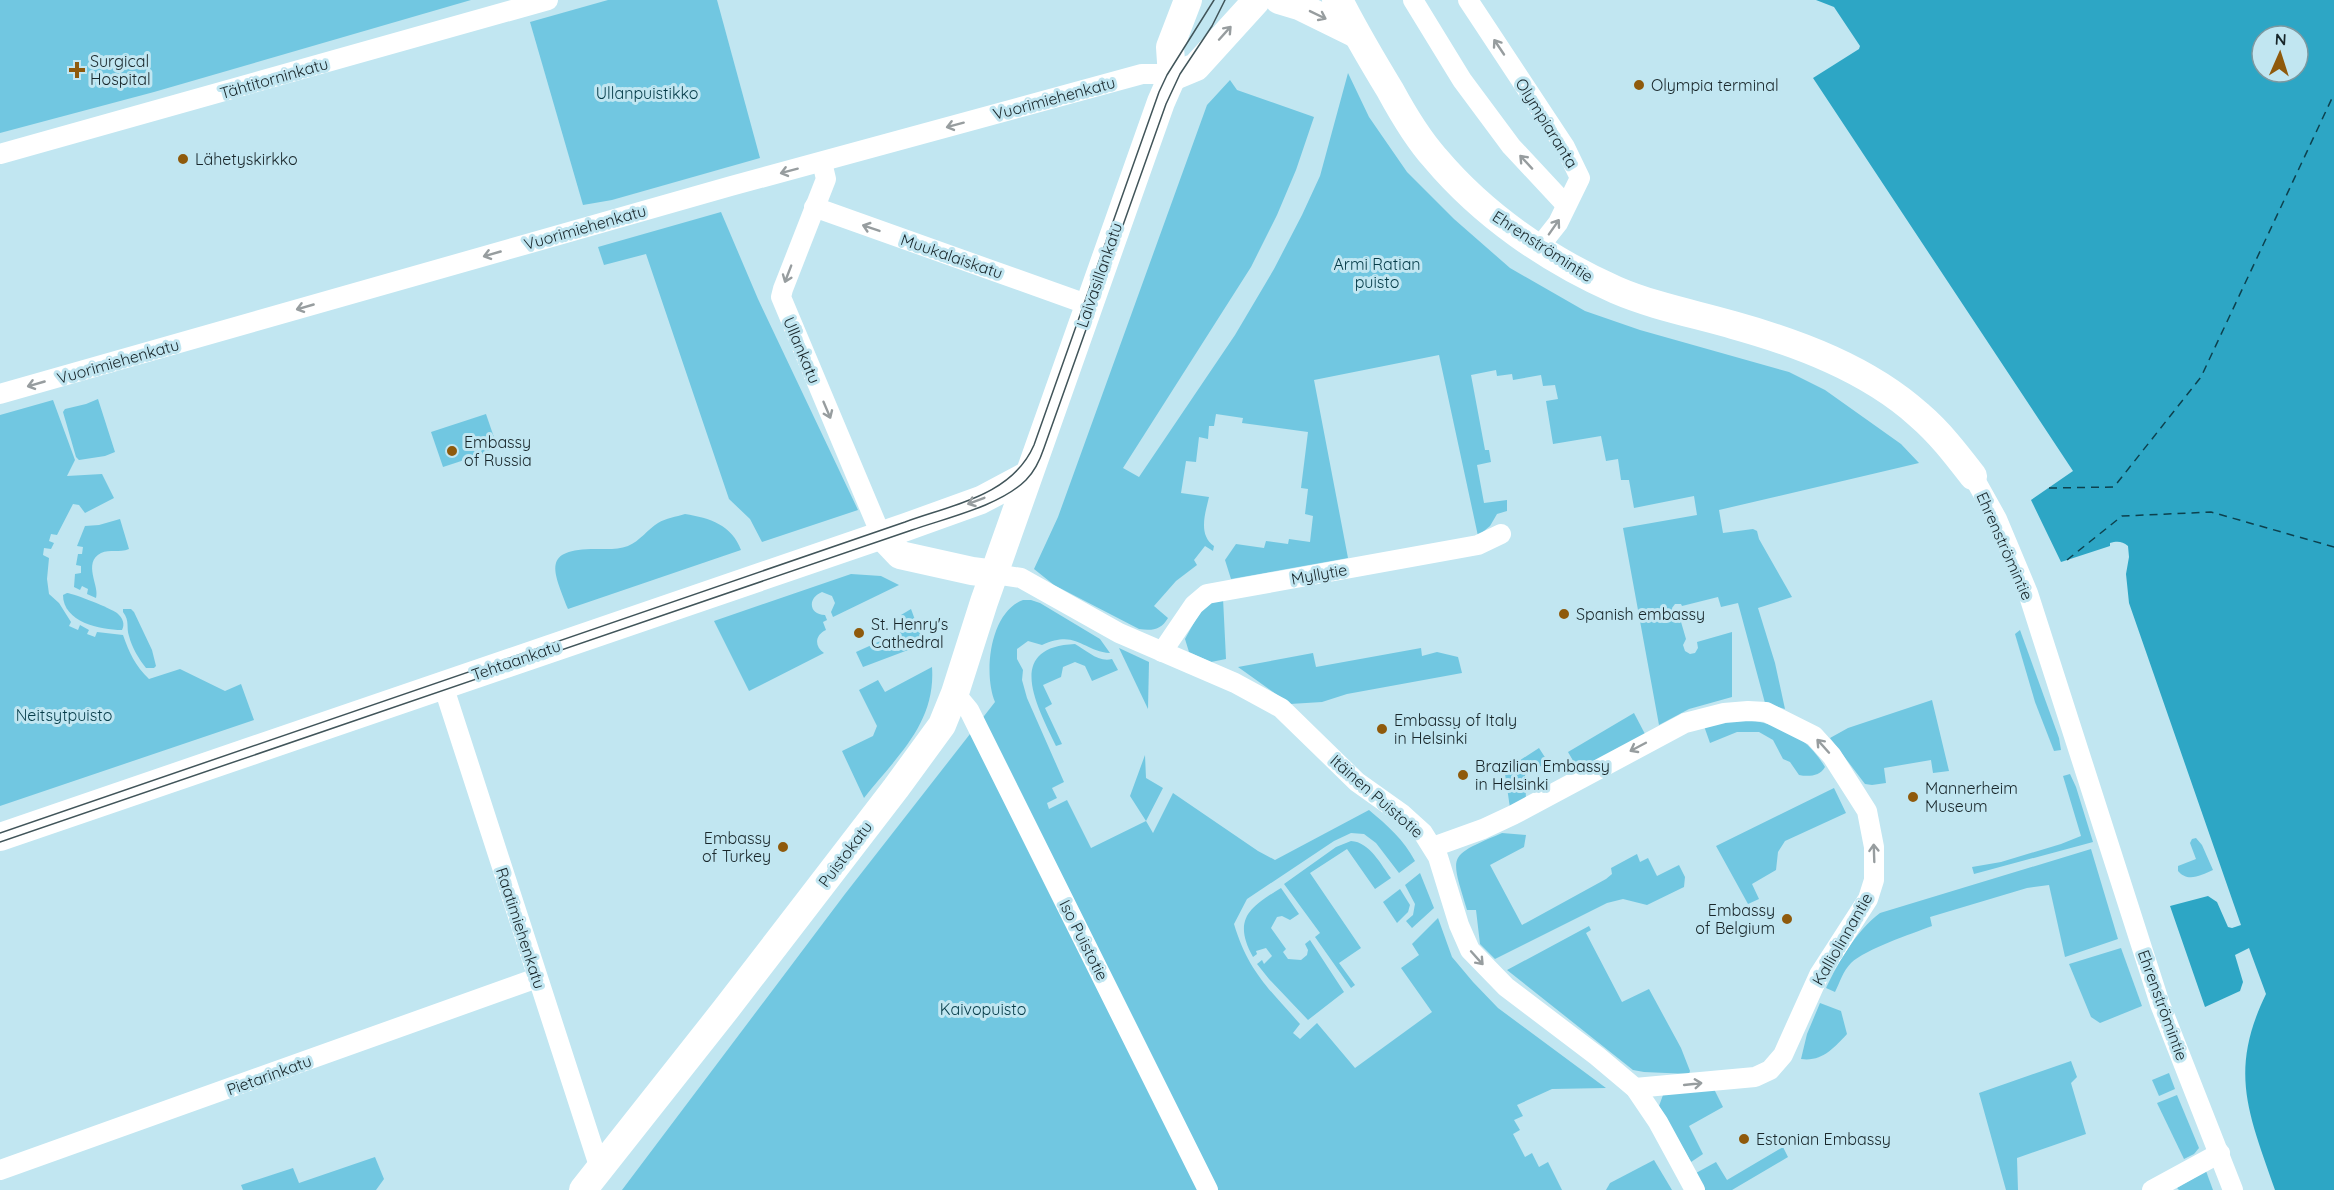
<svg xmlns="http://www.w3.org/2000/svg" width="2334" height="1190" viewBox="0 0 2334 1190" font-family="Quicksand,sans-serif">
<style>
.green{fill:#71c7e1}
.water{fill:#2da6c5;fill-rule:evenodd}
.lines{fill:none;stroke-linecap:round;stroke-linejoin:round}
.ferry{stroke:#0d414e;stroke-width:1.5;stroke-dasharray:8 6;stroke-linecap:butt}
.street{stroke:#fff;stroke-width:20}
.secondary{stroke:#fff;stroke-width:28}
.tram{stroke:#41555a;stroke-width:1.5}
.oneway{stroke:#979d9f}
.poi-dot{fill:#8f5a0c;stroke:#c1e6f1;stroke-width:2}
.labels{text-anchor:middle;stroke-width:6;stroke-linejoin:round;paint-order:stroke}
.poi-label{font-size:16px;fill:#18262a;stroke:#c1e6f1;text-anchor:start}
.street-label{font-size:16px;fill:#18262a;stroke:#c1e6f1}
.park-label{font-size:16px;fill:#053b48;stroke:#c1e6f1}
</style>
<rect width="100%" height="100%" fill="#c1e6f1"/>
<g class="green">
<path d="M0,0h471l-317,92 -154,41z"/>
<path d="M608,0h109l43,158 -148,42 -29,5 -53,-183z"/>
<path d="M1348,73l21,44 38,55 47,47 56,49 75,43 55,19 149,42 36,18 76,54 18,19 -200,47 4,23 30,-4 4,2 2,8 33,58 -34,11 17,55 10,46 -20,-6 -27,-100 -17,4 -3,-10 -36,9 -1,-2h-6l-3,4 1,4 6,3 7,24 -3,6 2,6 5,3 5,-1 3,-5 -1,-6 35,-10v65l-43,12 -30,16 -36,-197 74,-13 -3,-19 -60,12 -5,-28h-8l-3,-21 -12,2 -5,-25 -48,8 -7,-43 12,-2 -3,-14 -12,1 -2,-11 -28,5 -1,-6 -15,2 -1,-6 -25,5 14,75h4l2,12 -14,3 7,38 23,-3v11l-10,3 -7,12 -12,10 -39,-181 -125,25 34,178 -117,21 -6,-19 11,-16 28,4 2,-7 22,3 1,-5 21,3 3,-26 -8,-2 3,-25 -7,-1 7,-56 -66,-9 1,-5 -27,-4 -2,12h-5l-1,13 -9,-2 -3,25 -10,-1 -5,32 28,4c-4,17 -11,38 5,49l-1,5 -8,-5 -11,14 3,5 -21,16 -22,25 14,12c-7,12 -16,13 -29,11l-85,-44 -20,-16 24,-52 149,-412 23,-25 7,10 77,27 -18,53 -19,45 -26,52 -128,201 16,9 96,-142 39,-66 28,-54 18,-39z"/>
<path d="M721,212l37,87 100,211 -96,32 -12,-23 -21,-20 -83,-245 -42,11 -6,-18z"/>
<path d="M98,399l17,53 -10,4 -26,4 -3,-3 -13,-45 2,-3 21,-5z"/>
<path d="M53,400l22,60 -8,16 35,-2 12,24 -29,15 -6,-8 -6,-1 -16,31 -6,-1 -2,7 5,2 -3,6 -7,-1 -1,7 6,3 -2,21 2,15 10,9 12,19 -2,4 9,4 2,-5 9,5 -2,4 8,3 2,-5 26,3c6,17 12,31 26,44l31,-10 45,22 16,-7 13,36 -254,86v-391z"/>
<path d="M486,414l12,35 -55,18 -12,-35z"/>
<path d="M685,514c25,4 47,11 56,36l-173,59c-15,-39 -27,-60 28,-60 10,0 22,1 32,-3 12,-5 20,-17 30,-23 8,-5 18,-6 27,-9z"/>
<path d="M120,519l9,30c-10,4 -19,0 -28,4 -19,10 -1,33 -5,45l-9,-4 1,-5 -6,-3 -2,4 -6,-3 1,-13 6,-1v-7l-5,-1 2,-11h4l1,-7 -6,-1 8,-20 14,-1z"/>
<path d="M851,574l30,2 18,9 -66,32 -2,-5 4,-9 -3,-7 -10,-4c-15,6 -13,23 3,23l2,5 -4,2 3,8c-11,5 -12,16 -2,23l-75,38 -35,-70z"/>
<path d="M67,593c8,1 43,15 50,20 6,5 8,11 5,17 -22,0 -59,-8 -59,-35z"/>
<path d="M1223,598l3,61 -15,3 -22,-10 -4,-13c10,-17 17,-37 38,-41z"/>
<path d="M1023,600h8l9,3 60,36 10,14c-28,-2 -33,-24 -68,-8l-14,-4 -11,8v10l6,11 -1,10 5,18 37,84 -12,6 5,10 -10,5 2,6 18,-9 24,48 55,-27 -16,-25 15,-41 1,23 17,10 -17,33 7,12 20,-40 85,58 17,9 94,-50c18,15 35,30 46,51l-16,12 -23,-30 -12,-9 -13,-1 -17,8 -87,58 -13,25c14,47 35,65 66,100l-7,9 7,6 17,-16 38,45 77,-56 -31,-44 18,-13 -7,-11 26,-26 14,39 21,25 25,26 108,80 -54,1 -35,16 6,11 -9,4 6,10 -7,4 12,23 7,-4 7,14 9,-5 14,28h-940l223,-296 150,-192c-12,-29 -5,-90 28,-102z"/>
<path d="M123,609h8l3,3 18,38 4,16 -2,2h-8c-7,-9 -14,-20 -17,-32 -3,-9 1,-15 -6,-24z"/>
<path d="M911,609l13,35 -61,23 -7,-15 51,-23 -6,-14z"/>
<path d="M2020,630l39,108 2,12 -7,1 -19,-49 -20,-68z"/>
<path d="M1075,644c11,6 24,19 37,15l6,11 -26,11 -7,-15 -10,-4 -12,5 -2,10 -18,8 9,19 -7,4 17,36 -6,2c-18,-38 -53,-99 19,-102z"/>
<path d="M1119,648l30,14 -1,47z"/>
<path d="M1421,648l1,8 15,-4 21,5 4,16 -115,21 -25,8 -32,2 -52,-37 75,-14 3,14z"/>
<path d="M932,667c4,57 -36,90 -68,131l-22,-47 31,-15 4,-10 -18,-36 19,-10 7,12z"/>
<path d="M1932,700l17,71 -16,2 -2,-13 -47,8 2,15 -14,2 -7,-1 -35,-46 18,-10z"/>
<path d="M1634,713l11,21 -66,37 -11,-19z"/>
<path d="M1750,720c34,6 57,17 75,47 -5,9 -16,10 -26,8l-9,-13 -7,-3 -10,-19 -14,-8h-22l-27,11 -6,-17 20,-4z"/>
<path d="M1539,748l9,14 -23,13 1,24 -16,9 -6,-41 7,-1z"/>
<path d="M2070,774l6,13 17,55 -119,32 -2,-7 29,-5 60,-18 20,-8 -18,-60z"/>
<path d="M1834,788l12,25 -61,28 -7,11 -2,18 -24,14 7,15 -11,5 -32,-58z"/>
<path d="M1502,833l24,2 -2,12 -34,18 32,60 84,-46 6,-5 -1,-6 26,-14 3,8 8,-4 9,18 22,-11 6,12 -1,10 -37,18 -24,-6 -16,4 -112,56 -15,-15 -4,-34h-9c-17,-57 -20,-53 35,-77z"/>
<path d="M2196,838l6,7 11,25c-12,5 -25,13 -35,1v-5l18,-7 -6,-16 2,-4z"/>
<path d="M1351,841c19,1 30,24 40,37l-16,11 -28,-40 -37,24 51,75 -22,15 16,22 -4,3 -36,-51 5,-4 -36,-49 52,-37z"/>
<path d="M2091,849l27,90 -53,18 -16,-72 -22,3 -97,29 2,9c-21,8 -66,23 -81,37 -8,8 -11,19 -16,29l-9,-4c13,-27 30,-57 54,-75z"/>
<path d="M1420,873l14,35 -22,20 -6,-7 7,-6 2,-11 -10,-19z"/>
<path d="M1281,888l18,26 -9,6 -8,-4 -5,1 -6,11 15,21 -3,3 5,7 13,1 6,-5 1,-5 -3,-6 5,-4 34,52 -36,28 -39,-41 -12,-15 5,-4 2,4 8,-8 -6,-8 -10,3 1,3 -4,3c-21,-38 -3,-50 28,-69z"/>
<path d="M1400,889l10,16 -2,7 -11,11 -14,-21z"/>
<path d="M1589,926l2,4 -5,3 36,69 27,-13 32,59 9,23 -1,3 -45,-2 -11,-2 -126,-100z"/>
<path d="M2121,948l21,58 -42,17 -9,-6 -22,-53z"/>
<path d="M1820,1003l21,8 6,23c-13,14 -25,28 -46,25l6,-25z"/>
<path d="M2071,1061l6,16 -6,6 15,51 -69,24 1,32h-12l-27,-97z"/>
<path d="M2169,1073l6,16 -16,7 -7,-16z"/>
<path d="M1714,1089l9,18 -34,19 14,28 -12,8 -32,-56 4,-11z"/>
<path d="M2177,1095l22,53 -5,6 -10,5 -27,-56z"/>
<path d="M1783,1147l5,10 -56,33h-27l-9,-17 20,-11 11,18z"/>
<path d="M375,1157l9,22 -8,11h-133l-2,-5 52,-17 6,15z"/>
<path d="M1654,1160l18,30h-66l4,-7z"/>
<path d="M2206,1171l7,19h-34l-2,-2z"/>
</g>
<path class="water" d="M1816,0h518v1190h-59c-26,-76 -47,-118 -9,-196l-17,-46 -14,7 8,27 -3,9 -35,16 -35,-101 38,-10 9,6 11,25 4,1 9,-3 -112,-322 -3,-29 3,-17 -1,-11c-6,-5 -11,-5 -18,-3v3l-49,16 -30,-62 42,-29 -260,-393 46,-29 1,-3 -26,-39zM2262,36h36v36h-36z"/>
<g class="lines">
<g class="ferry">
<path d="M2049,488l65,-1 87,-110 133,-283"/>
<path d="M2067,560l55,-44 89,-4 123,35"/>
</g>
<g class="street">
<path d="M1413,0l49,80 49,66 55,59"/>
<path d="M1468,0l97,147 15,31 -22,45 -19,24"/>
<path d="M0,154l548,-154"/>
<path d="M822,162l4,17 -43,110 -2,8 100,238"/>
<path d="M814,207l275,98"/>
<path d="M0,394l731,-208 411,-112h17l13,3"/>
<path d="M1973,476l24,43 31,74 132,411 73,186"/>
<path d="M995,574l26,4 98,55 116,50 46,25 76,74 45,32 21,19 15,24 21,68 11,25 36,37 91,69 38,32 23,34 37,68"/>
<path d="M1162,652l32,-47 13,-11 271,-49 23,-11"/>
<path d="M443,685l157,484"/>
<path d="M955,693l14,17 239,480"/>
<path d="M1433,847l50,-18 30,-14 172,-92 39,-10 24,-2 18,1 48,24 18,20 35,55 7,36v33l-6,19 -49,76 -36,80 -13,15 -15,7 -120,11"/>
<path d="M0,1170l537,-192"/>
<path d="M2152,1190l68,-37"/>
</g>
<g class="secondary">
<path d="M1279,0l20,6 57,28"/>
<path d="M1336,0l5,4c15,29 32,58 49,86 13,24 27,48 45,68 48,57 113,102 181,132 37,16 79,24 117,35 65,18 135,44 186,90 21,18 37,39 54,61"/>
<path d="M1172,77l24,-10 60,-66"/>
<path d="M881,535l19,20 72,16 23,3"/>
<path d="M0,837l906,-310 75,-27 47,-25"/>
<path d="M583,1190l143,-181 170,-221 46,-63 13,-32 29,-91 177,-500 11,-25 -2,-30 18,-47"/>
</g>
<g class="tram">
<path d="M0,833l905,-311c46,-17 107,-26 129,-77l125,-353 8,-17 47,-75"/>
<path d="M0,842l912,-312c34,-12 88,-24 114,-50 9,-9 14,-20 18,-32l122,-344 14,-30 32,-48 13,-26"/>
</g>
</g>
<defs><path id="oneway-shaft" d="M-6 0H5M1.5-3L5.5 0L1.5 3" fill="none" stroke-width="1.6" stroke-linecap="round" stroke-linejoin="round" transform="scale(1.5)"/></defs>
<g class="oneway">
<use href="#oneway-shaft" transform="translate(1318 15) rotate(26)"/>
<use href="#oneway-shaft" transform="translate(1225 33) rotate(-48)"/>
<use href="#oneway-shaft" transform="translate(1499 47) rotate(-124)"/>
<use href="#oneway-shaft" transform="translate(955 125) rotate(165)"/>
<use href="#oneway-shaft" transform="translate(1526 162) rotate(-133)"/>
<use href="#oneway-shaft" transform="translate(789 171) rotate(165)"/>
<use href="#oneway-shaft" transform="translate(1554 227) rotate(-55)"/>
<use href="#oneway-shaft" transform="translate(871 228) rotate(-161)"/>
<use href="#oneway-shaft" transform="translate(492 254) rotate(164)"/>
<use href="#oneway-shaft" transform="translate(788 274) rotate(111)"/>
<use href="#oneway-shaft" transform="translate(305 307) rotate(164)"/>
<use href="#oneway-shaft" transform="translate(36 384) rotate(164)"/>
<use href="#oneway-shaft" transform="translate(827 410) rotate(67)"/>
<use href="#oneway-shaft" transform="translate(976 501) rotate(159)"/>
<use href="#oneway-shaft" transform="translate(1823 746) rotate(-132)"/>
<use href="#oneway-shaft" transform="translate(1638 747) rotate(152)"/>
<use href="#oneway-shaft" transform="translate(1874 853) rotate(-92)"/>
<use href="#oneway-shaft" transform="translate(1477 958) rotate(48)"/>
<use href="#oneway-shaft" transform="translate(1693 1084) rotate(-6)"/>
</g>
<g class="poi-dot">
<path d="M74 61h6v6h6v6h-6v6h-6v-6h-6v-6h6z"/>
<circle cx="1639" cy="85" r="6"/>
<circle cx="183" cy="159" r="6"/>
<circle cx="452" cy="451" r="6"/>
<circle cx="1564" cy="614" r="6"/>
<circle cx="859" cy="633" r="6"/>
<circle cx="1382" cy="729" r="6"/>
<circle cx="1463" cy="775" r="6"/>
<circle cx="1913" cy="797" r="6"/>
<circle cx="783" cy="847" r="6"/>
<circle cx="1787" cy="919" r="6"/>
<circle cx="1744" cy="1139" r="6"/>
</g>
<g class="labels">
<g class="poi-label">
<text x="90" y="67">Surgical<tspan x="90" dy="18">Hospital</tspan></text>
<text x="1651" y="91">Olympia terminal</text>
<text x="195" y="165">Lähetyskirkko</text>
<text x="464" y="448">Embassy<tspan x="464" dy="18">of Russia</tspan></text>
<text x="1576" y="620">Spanish embassy</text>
<text x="871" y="630">St. Henry's<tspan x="871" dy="18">Cathedral</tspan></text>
<text x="1394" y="726">Embassy of Italy<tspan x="1394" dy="18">in Helsinki</tspan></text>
<text x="1475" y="772">Brazilian Embassy<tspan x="1475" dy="18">in Helsinki</tspan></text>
<text x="1925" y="794">Mannerheim<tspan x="1925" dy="18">Museum</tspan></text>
<text x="771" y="844" text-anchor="end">Embassy<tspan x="771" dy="18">of Turkey</tspan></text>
<text x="1775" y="916" text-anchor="end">Embassy<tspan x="1775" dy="18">of Belgium</tspan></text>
<text x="1756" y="1145">Estonian Embassy</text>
</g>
<g class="street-label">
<text transform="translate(274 78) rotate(-16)" y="6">Tähtitorninkatu</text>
<text transform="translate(1054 98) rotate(-15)" y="6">Vuorimiehenkatu</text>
<text transform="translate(1547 123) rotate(58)" y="6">Olympiaranta</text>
<text transform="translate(585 227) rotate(-16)" y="6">Vuorimiehenkatu</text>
<text transform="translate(1543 246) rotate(33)" y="6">Ehrenströmintie</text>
<text transform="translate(952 256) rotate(19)" y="6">Muukalaiskatu</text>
<text transform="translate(1099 275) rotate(-71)" y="6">Laivasillankatu</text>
<text transform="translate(802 350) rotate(67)" y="6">Ullankatu</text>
<text transform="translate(118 361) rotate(-16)" y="6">Vuorimiehenkatu</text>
<text transform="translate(2005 546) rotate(66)" y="6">Ehrenströmintie</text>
<text transform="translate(1319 574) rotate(-10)" y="6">Myllytie</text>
<text transform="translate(516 660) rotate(-19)" y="6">Tehtaankatu</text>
<text transform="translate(1377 796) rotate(41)" y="6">Itäinen Puistotie</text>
<text transform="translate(845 854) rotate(-53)" y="6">Puistokatu</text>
<text transform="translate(521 928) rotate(72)" y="6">Raatimiehenkatu</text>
<text transform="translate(1842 939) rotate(-60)" y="6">Kalliolinnantie</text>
<text transform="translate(1084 940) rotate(63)" y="6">Iso Puistotie</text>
<text transform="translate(2163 1005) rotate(70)" y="6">Ehrenströmintie</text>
<text transform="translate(269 1075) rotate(-20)" y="6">Pietarinkatu</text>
</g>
<g class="park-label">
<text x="647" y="99">Ullanpuistikko</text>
<text x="1377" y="270">Armi Ratian<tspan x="1377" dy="18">puisto</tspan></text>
<text x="64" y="721">Neitsytpuisto</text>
<text x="983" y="1015">Kaivopuisto</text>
</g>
</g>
<g transform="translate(2280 54) rotate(3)"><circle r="28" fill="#c1e6f1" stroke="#7d99a1" stroke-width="1.5"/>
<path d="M0-4.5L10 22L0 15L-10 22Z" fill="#8f5a0c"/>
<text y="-9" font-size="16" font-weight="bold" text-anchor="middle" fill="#18262a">N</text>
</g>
</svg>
